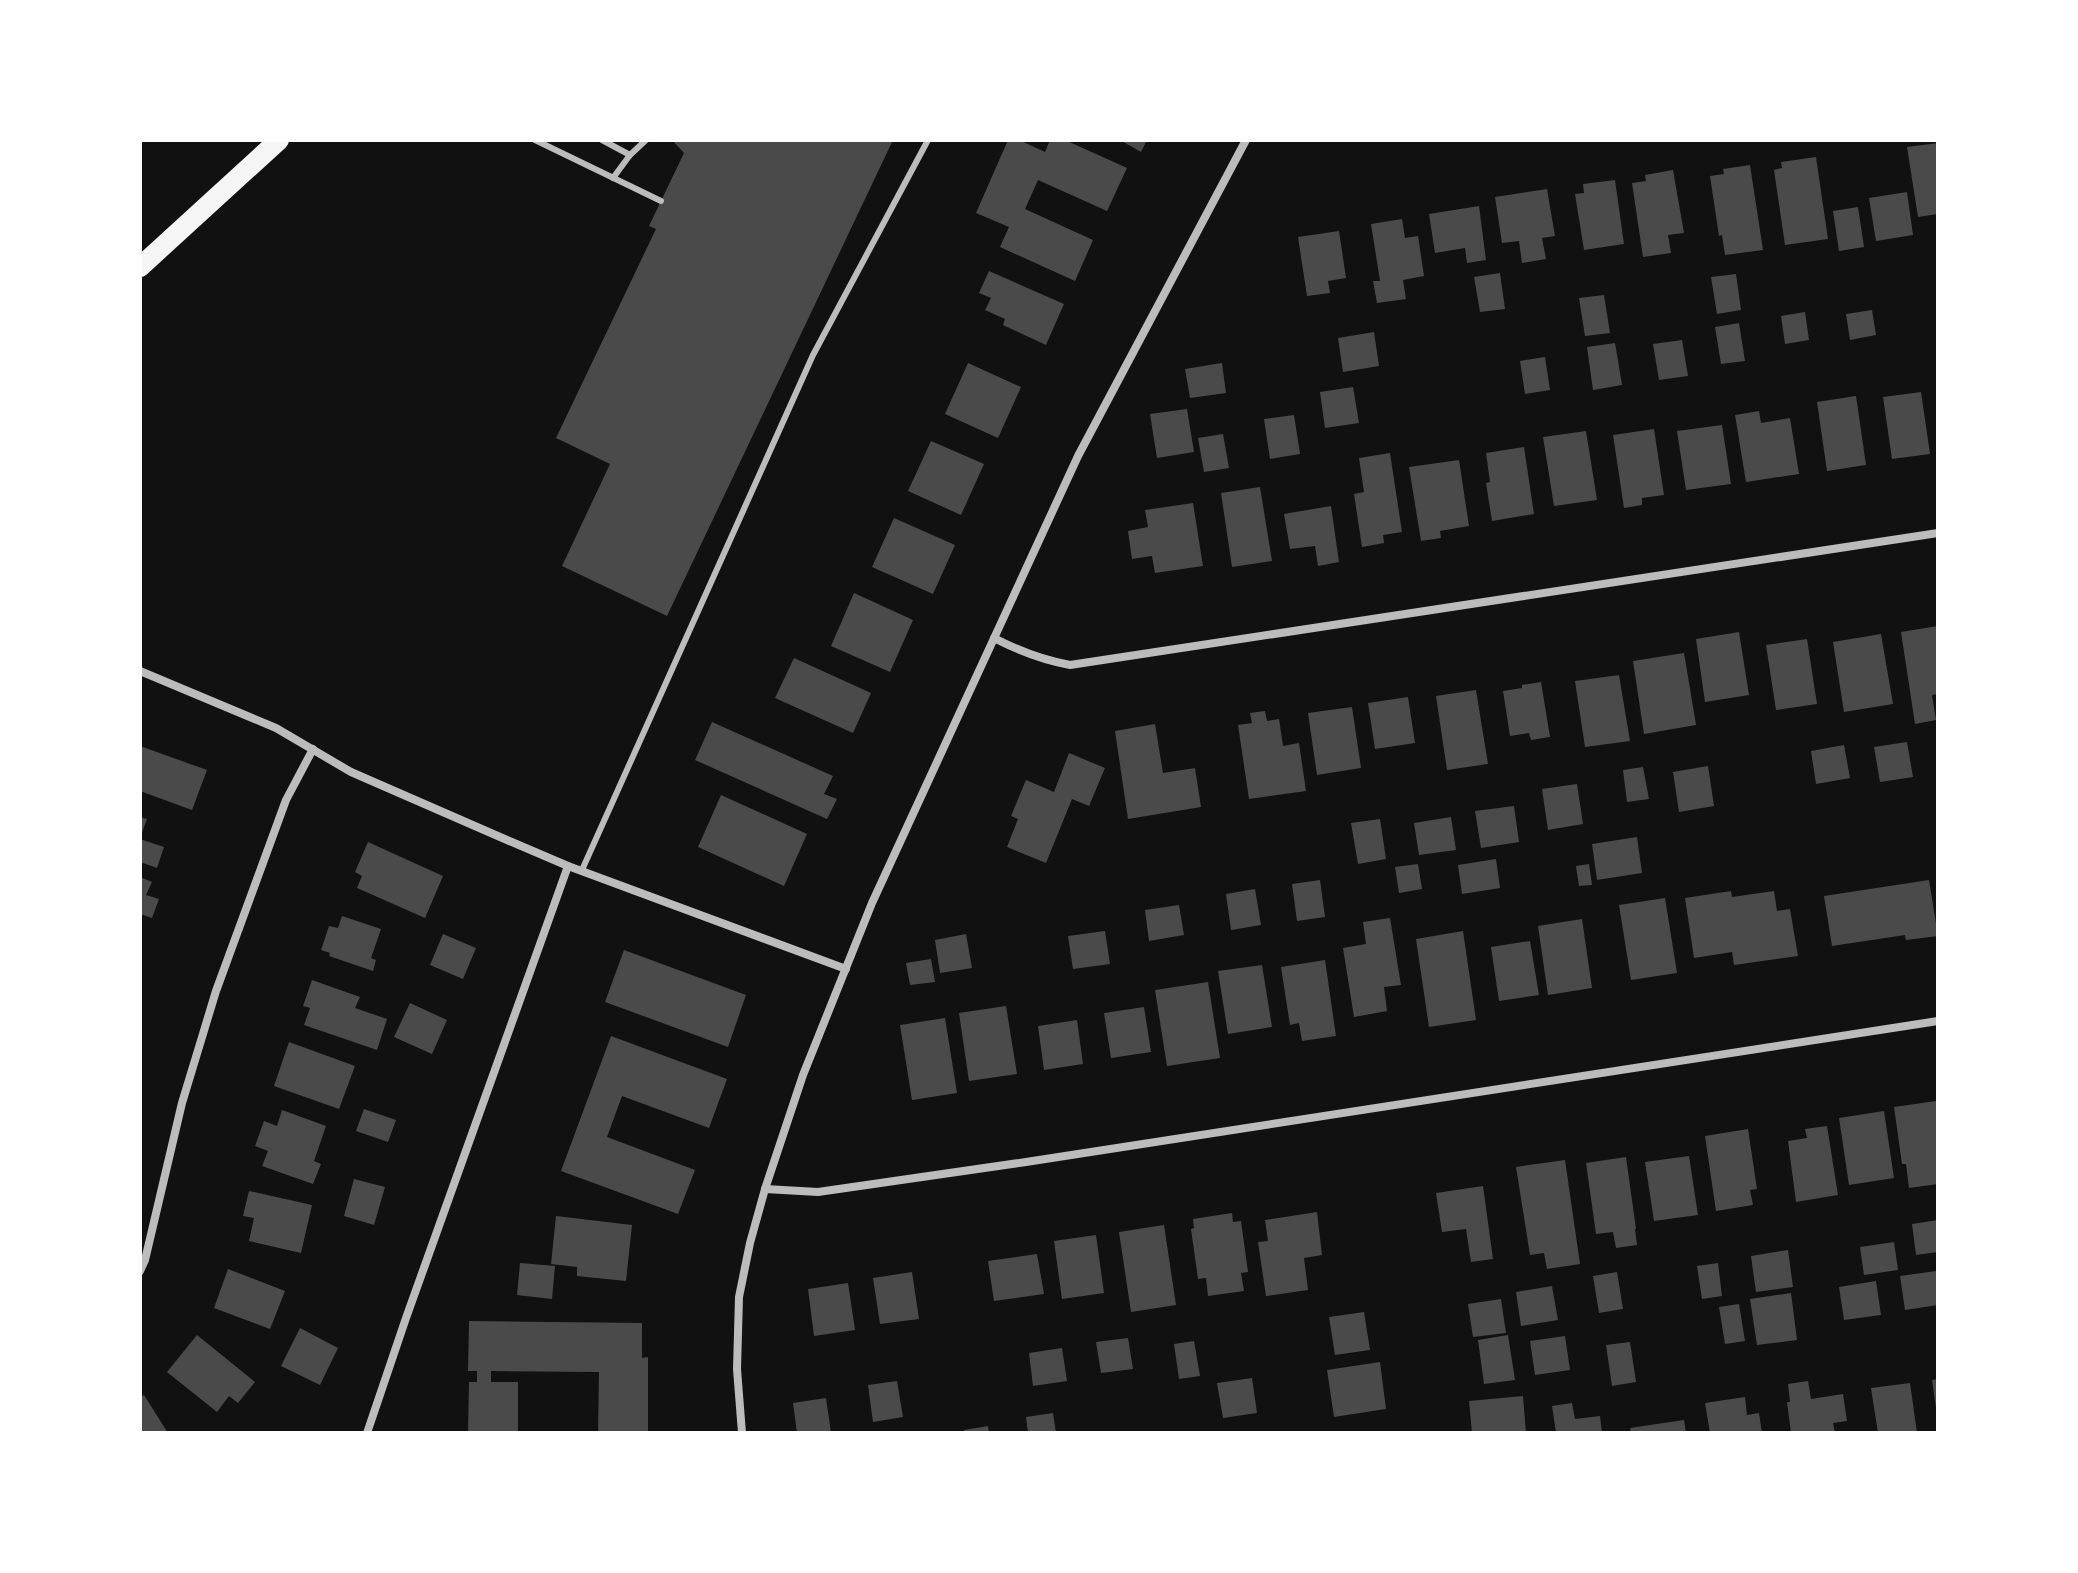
<svg xmlns="http://www.w3.org/2000/svg" width="2078" height="1573" viewBox="0 0 2078 1573" font-family="Manrope,sans-serif">
<style>
.building{fill:#4a4a4a}
.lines{fill:none;stroke-linecap:round;stroke-linejoin:round}
.service{stroke:#bcbcbc;stroke-width:6}
.minor{stroke:#bcbcbc;stroke-width:8}
.primary{stroke:#f5f5f5;stroke-width:20}
</style>
<rect width="100%" height="100%" fill="#111"/>
<g class="building">
<path d="M672,140h221l-226,476 -105,-50 48,-102 -54,-26 100,-209 -7,-3 35,-73z"/>
<path d="M1008,140h11l26,12 5,-12h15l62,28 -20,43 -69,-31 -13,29 68,31 -18,41 -75,-34 9,-20 -33,-14z"/>
<path d="M1120,140h27l-6,12z"/>
<path d="M1938,143v71l-20,3 -11,-70z"/>
<path d="M1816,157l12,82 -43,6 -11,-75 8,-2 -1,-6z"/>
<path d="M1750,165l13,85 -38,5 -3,-20 -3,1 -9,-60 14,-2 -1,-5z"/>
<path d="M1673,170l11,63 -16,2 3,18 -28,4 -11,-74 14,-2 -1,-6z"/>
<path d="M1615,180l9,64 -40,6 -9,-56 9,-1 -1,-9z"/>
<path d="M1547,189l8,47 -13,2 4,21 -24,4 -3,-22 -17,2 -7,-46z"/>
<path d="M1907,192l6,43 -37,6 -7,-43z"/>
<path d="M1479,206l7,54 -19,3 -2,-15 -30,5 -6,-39z"/>
<path d="M1858,207l6,40 -25,4 -6,-40z"/>
<path d="M1402,219l3,19 13,-2 6,40 -21,4 3,19 -29,4 -4,-22h7l-9,-57z"/>
<path d="M1339,231l7,47 -18,3 2,12 -23,3 -9,-59z"/>
<path d="M989,271l75,33 -18,41 -43,-20 2,-6 -20,-9 6,-12 -12,-5z"/>
<path d="M1500,273l5,36 -25,3 -6,-35z"/>
<path d="M1736,274l5,36 -24,4 -6,-37z"/>
<path d="M1604,295l6,38 -25,3 -6,-38z"/>
<path d="M1872,310l4,25 -26,5 -4,-26z"/>
<path d="M1805,312l4,28 -24,4 -4,-28z"/>
<path d="M1739,323l6,38 -24,3 -6,-37z"/>
<path d="M1374,332l5,34 -36,6 -5,-34z"/>
<path d="M1682,340l6,36 -29,4 -6,-36z"/>
<path d="M1615,343l7,42 -29,5 -6,-43z"/>
<path d="M1545,357l5,33 -25,4 -5,-33z"/>
<path d="M968,363l53,24 -23,51 -53,-24z"/>
<path d="M1222,363l4,30 -36,5 -5,-29z"/>
<path d="M1353,387l6,36 -34,5 -5,-36z"/>
<path d="M1921,392l9,62 -38,5 -9,-62z"/>
<path d="M1856,396l10,69 -39,6 -10,-69z"/>
<path d="M1187,409l7,43 -37,6 -7,-44z"/>
<path d="M1759,411l2,12 29,-5 9,56 -53,8 -11,-67z"/>
<path d="M1294,415l6,39 -30,5 -6,-40z"/>
<path d="M1722,425l9,59 -45,6 -9,-59z"/>
<path d="M1654,429l10,66 -22,3v7l-18,3 -11,-73z"/>
<path d="M1586,431l11,69 -43,6 -11,-69z"/>
<path d="M1223,434l6,34 -25,4 -6,-34z"/>
<path d="M931,441l53,23 -23,51 -53,-24z"/>
<path d="M1524,447l10,67 -42,7 -6,-38 4,-1 -4,-29z"/>
<path d="M1390,453l12,79 -19,3 1,8 -22,4 -8,-53 10,-2 -5,-34z"/>
<path d="M1459,460l10,66 -29,5 1,7 -20,3 -12,-74z"/>
<path d="M1260,487l12,74 -40,6 -11,-74z"/>
<path d="M1193,503l10,63 -48,7 -3,-17 -20,3 -4,-28 20,-4 -3,-17z"/>
<path d="M1331,506l8,56 -21,4 -3,-20 -25,3 -6,-35z"/>
<path d="M894,518l61,27 -22,49 -61,-27z"/>
<path d="M854,593l59,27 -23,52 -59,-26z"/>
<path d="M1938,626v68l-6,1 4,25 -21,4 -14,-92z"/>
<path d="M1739,632l10,63 -44,7 -9,-63z"/>
<path d="M1881,634l12,70 -49,8 -11,-70z"/>
<path d="M1807,639l10,65 -41,6 -10,-65z"/>
<path d="M1684,653l12,72 -52,9 -11,-73z"/>
<path d="M794,658l77,35 -18,40 -78,-35z"/>
<path d="M1619,675l11,66 -45,6 -10,-66z"/>
<path d="M1541,682l9,55 -19,3 -2,-7 -19,3 -7,-45 19,-3v-3z"/>
<path d="M1476,690l12,74 -41,6 -11,-74z"/>
<path d="M1408,697l7,46 -40,6 -7,-46z"/>
<path d="M1352,707l9,61 -44,7 -9,-62z"/>
<path d="M1265,711l2,10 12,-2 4,27 16,-3 7,48 -57,8 -11,-74 14,-2 -2,-10z"/>
<path d="M712,722l121,54 -9,18 13,5 -10,20 -132,-59z"/>
<path d="M1155,724l8,49 32,-5 6,39 -73,12 -13,-88z"/>
<path d="M1907,742l6,35 -33,5 -6,-35z"/>
<path d="M1844,745l6,33 -34,6 -5,-33z"/>
<path d="M140,746l67,24 -15,40 -52,-19z"/>
<path d="M1069,753l36,15 -16,38 -17,-7 -26,64 -39,-16 11,-28 -7,-3 15,-36 28,12z"/>
<path d="M1708,766l6,40 -35,6 -6,-40z"/>
<path d="M1643,767l6,32 -22,3 -4,-32z"/>
<path d="M1577,784l6,40 -35,6 -6,-41z"/>
<path d="M721,795l86,39 -23,52 -86,-39z"/>
<path d="M1514,806l5,36 -38,6 -6,-37z"/>
<path d="M140,817l7,2 -7,19z"/>
<path d="M1451,817l5,33 -37,5 -5,-32z"/>
<path d="M1380,819l6,40 -28,5 -7,-41z"/>
<path d="M1637,837l5,36 -45,7 -5,-36z"/>
<path d="M140,839l24,8 -7,21 -17,-6z"/>
<path d="M368,842l75,34 -18,42 -68,-30 5,-12 -7,-4z"/>
<path d="M1496,859l4,29 -38,6 -4,-29z"/>
<path d="M1418,864l4,25 -23,4 -4,-26z"/>
<path d="M1589,864l3,21 -13,1 -3,-20z"/>
<path d="M140,877l12,5 -6,13 13,4 -7,19 -12,-4z"/>
<path d="M1320,880l5,37 -28,4 -5,-37z"/>
<path d="M1929,880l9,56 -32,4 -1,-5 -73,11 -8,-50z"/>
<path d="M1255,889l6,36 -30,5 -5,-36z"/>
<path d="M1731,891l1,6 42,-6 3,20 13,-2 8,47 -64,9 -2,-13 -38,6 -9,-60z"/>
<path d="M1665,898l12,75 -46,7 -12,-75z"/>
<path d="M1179,905l5,30 -35,6 -4,-31z"/>
<path d="M342,916l39,13 -10,29 5,2 -3,11 -44,-15 1,-3 -9,-3 8,-24 9,2z"/>
<path d="M1390,918l11,67 -17,2 3,24 -33,6 -11,-69 23,-4 -3,-22z"/>
<path d="M1582,919l10,69 -44,7 -10,-69z"/>
<path d="M1105,931l5,33 -37,5 -5,-33z"/>
<path d="M1463,931l13,89 -47,7 -13,-88z"/>
<path d="M443,934l33,14 -13,31 -33,-14z"/>
<path d="M966,934l6,34 -32,5 -5,-33z"/>
<path d="M1530,941l9,54 -40,6 -8,-54z"/>
<path d="M624,950l122,45 -18,52 -123,-45z"/>
<path d="M931,959l4,23 -25,3 -4,-22z"/>
<path d="M1325,960l11,76 -34,5 -3,-18 -9,2 -9,-58z"/>
<path d="M1262,965l10,62 -44,7 -10,-63z"/>
<path d="M312,980l48,17 -5,11 32,11 -10,31 -73,-25 6,-17 -7,-2z"/>
<path d="M1208,982l12,76 -53,8 -12,-76z"/>
<path d="M410,1003l37,17 -15,34 -38,-17z"/>
<path d="M1006,1006l11,68 -48,7 -10,-68z"/>
<path d="M1144,1007l7,45 -40,6 -7,-45z"/>
<path d="M945,1018l12,75 -45,7 -12,-75z"/>
<path d="M1077,1020l6,44 -39,6 -6,-44z"/>
<path d="M611,1036l116,43 -18,49 -87,-32 -15,41 88,33 -17,44 -117,-43z"/>
<path d="M289,1042l66,24 -16,43 -65,-23z"/>
<path d="M1936,1101l2,12v71l-29,4 -3,-24h-4l-8,-57z"/>
<path d="M364,1109l32,11 -8,22 -32,-11z"/>
<path d="M282,1110l44,16 -12,35 7,3 -8,20 -51,-18 6,-15 -13,-5 9,-25 13,5z"/>
<path d="M1884,1111l10,67 -45,7 -10,-67z"/>
<path d="M1827,1126l11,69 -42,7 -8,-61 19,-3 -2,-9z"/>
<path d="M1748,1129l9,60 -7,1 3,15 -37,6 -11,-75z"/>
<path d="M1689,1156l9,59 -44,6 -9,-59z"/>
<path d="M1626,1157l10,72h-1l2,16 -21,3 -3,-16 -17,2 -10,-71z"/>
<path d="M1565,1160l15,104 -33,5 -3,-16 -14,2 -14,-88z"/>
<path d="M354,1179l31,8 -11,38 -30,-9z"/>
<path d="M1483,1186l10,73 -22,3 -5,-33 -24,3 -6,-39z"/>
<path d="M249,1191l63,14 -11,48 -52,-12 5,-23 -11,-2z"/>
<path d="M1317,1212l5,43 -18,3 4,32 -42,6 -8,-54 10,-1 -3,-21z"/>
<path d="M1232,1213l1,9 8,-1 7,51 -7,1 3,18 -36,5 -2,-18 -8,1 -7,-50 3,-1 -1,-9z"/>
<path d="M556,1216l76,9 -6,56 -49,-5v-9l-26,-3z"/>
<path d="M1938,1220v32l-22,3 -4,-31z"/>
<path d="M1164,1225l12,80 -45,7 -12,-80z"/>
<path d="M1096,1235l8,58 -42,6 -8,-58z"/>
<path d="M1894,1242l4,28 -34,5 -4,-28z"/>
<path d="M1788,1250l5,37 -37,5 -5,-36z"/>
<path d="M1037,1254l7,40 -50,7 -6,-40z"/>
<path d="M520,1263l35,3 -3,33 -35,-4z"/>
<path d="M1718,1263l4,33 -20,3 -5,-33z"/>
<path d="M228,1269l57,22 -15,38 -56,-21z"/>
<path d="M1936,1271l2,34 -33,5 -5,-34z"/>
<path d="M912,1272l7,47 -39,5 -7,-46z"/>
<path d="M1617,1272l6,37 -24,4 -6,-37z"/>
<path d="M1876,1281l5,34 -37,5 -5,-33z"/>
<path d="M848,1283l7,47 -41,6 -6,-47z"/>
<path d="M1552,1286l6,34 -37,6 -5,-34z"/>
<path d="M1791,1293l6,47 -40,5 -7,-46z"/>
<path d="M1501,1299l5,34 -33,4 -5,-33z"/>
<path d="M1739,1304l6,37 -20,3 -6,-37z"/>
<path d="M1364,1312l6,38 -35,5 -6,-38z"/>
<path d="M469,1321l173,2v35l6,-1v76h-50l1,-61 -108,-1v11h27v51h-50l1,-51h8v-11h-9z"/>
<path d="M300,1328l38,20 -18,37 -39,-19z"/>
<path d="M197,1335l58,47 -17,21 -9,-7 -12,16 -50,-40z"/>
<path d="M1508,1335l7,45 -31,4 -6,-44z"/>
<path d="M1565,1336l5,34 -35,5 -5,-34z"/>
<path d="M1128,1338l5,31 -32,4 -5,-31z"/>
<path d="M1194,1341l6,35 -21,3 -5,-35z"/>
<path d="M1630,1342l6,40 -24,4 -6,-41z"/>
<path d="M1062,1348l5,33 -34,5 -4,-33z"/>
<path d="M1380,1362l6,47 -52,8 -7,-47z"/>
<path d="M1252,1378l5,35 -34,5 -6,-35z"/>
<path d="M1938,1379v29h-2l-4,-28z"/>
<path d="M897,1381l6,36 -30,5 -5,-37z"/>
<path d="M1808,1381l3,18 32,-5 4,27 -14,2 2,10h-44l-4,-31h3l-2,-18z"/>
<path d="M1910,1383l7,50h-39l-7,-45z"/>
<path d="M144,1395l24,38h-28v-35z"/>
<path d="M1523,1396l3,37h-54l-3,-32z"/>
<path d="M1745,1397l2,18 12,-2 3,20h-52l-5,-30z"/>
<path d="M826,1398l5,35h-34l-4,-30z"/>
<path d="M1572,1403l3,16 25,-3 2,17h-46l-4,-27z"/>
<path d="M1053,1413l3,20h-28l-2,-16z"/>
<path d="M1684,1420l2,13h-55l-1,-5z"/>
<path d="M988,1426l1,7h-25v-3z"/>
</g>
<g class="lines">
<g class="service">
<path d="M535,140l126,61"/>
<path d="M602,140l28,15"/>
<path d="M613,178l17,-23 16,-15"/>
<path d="M582,870l231,-515 115,-215"/>
</g>
<g class="minor">
<path d="M994,638c25,13 48,22 76,27l868,-132"/>
<path d="M140,671l136,57 75,44 156,68 61,26 278,103"/>
<path d="M765,1189l53,3 208,-30 912,-141"/>
<path d="M140,1271l5,-11 37,-157 34,-112 70,-191 27,-51"/>
<path d="M367,1433l39,-115 162,-452"/>
<path d="M742,1433l-5,-64 2,-72 11,-54 15,-54 38,-114 69,-172 206,-447 168,-316"/>
</g>
<path class="primary" d="M140,267l139,-127"/>
</g>
<rect width="2078" height="1573" fill="none" stroke="#ffffff" stroke-width="284"/>
</svg>
